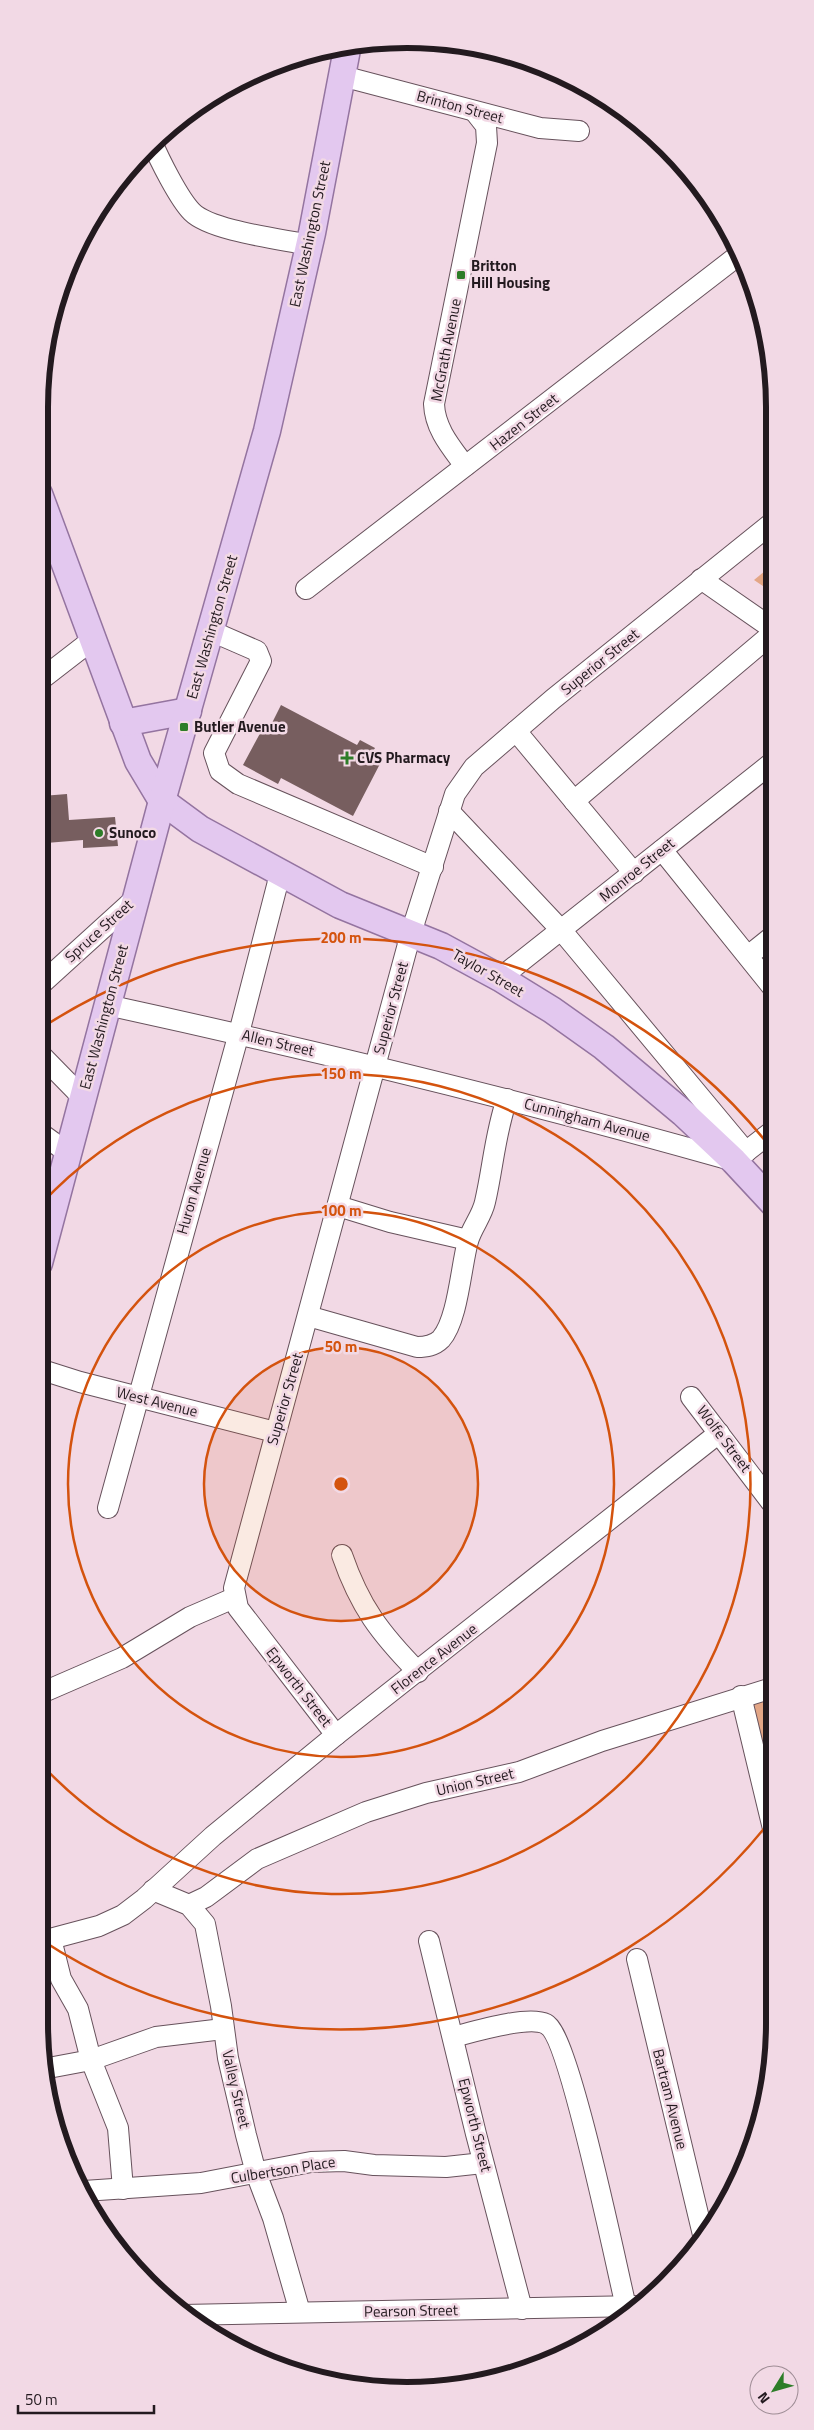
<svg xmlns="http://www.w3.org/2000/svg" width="814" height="2430" viewBox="0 0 814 2430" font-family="'Titillium Web',sans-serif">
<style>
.green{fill:#e3a686}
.building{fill:#775e5f}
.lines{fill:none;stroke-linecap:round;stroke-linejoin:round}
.minor-casing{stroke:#67525c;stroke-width:22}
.major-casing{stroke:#9474a0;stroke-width:29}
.minor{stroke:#fff;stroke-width:20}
.major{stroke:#e3c8ef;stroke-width:26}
.ring{fill:none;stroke:#d4530e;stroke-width:2.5}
.poi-dot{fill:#2d7d28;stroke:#f2d9e5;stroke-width:2}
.labels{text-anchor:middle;stroke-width:5;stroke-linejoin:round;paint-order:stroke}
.street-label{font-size:15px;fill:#231a1f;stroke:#f2d9e5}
.poi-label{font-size:15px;font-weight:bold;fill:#231a1f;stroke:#f2d9e5;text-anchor:start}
.rim{fill:none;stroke:#231a1f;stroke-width:6}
.centre{fill:#d4530e;stroke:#f2d9e5;stroke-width:2.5}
.ring-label{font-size:15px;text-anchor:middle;font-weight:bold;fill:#d4530e;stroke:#f2d9e5;stroke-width:5;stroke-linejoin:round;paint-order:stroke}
</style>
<rect width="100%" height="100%" fill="#f2d9e5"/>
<g class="green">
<path d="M772,565l1,28 -19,-13z"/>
<path d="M775,1687v145l-34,-136z"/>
</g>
<g class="building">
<path d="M281,705l76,40 3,-5 15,8 -3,5 11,5 -30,58 -72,-38 -3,6 -35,-19 21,-39 5,3z"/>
<path d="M67,794l2,26 46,-3 3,29 -35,2v-8l-37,3 -4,-47z"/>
</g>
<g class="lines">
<g class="minor-casing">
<g id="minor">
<path d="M342,76l198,52 39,3"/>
<path d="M152,142c7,17 27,57 40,70 19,19 89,27 117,33"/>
<path d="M465,466c-14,-19 -30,-37 -31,-62l53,-261 -1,-17 -11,-14"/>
<path d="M701,579l72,50"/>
<path d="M306,589l434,-335"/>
<path d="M211,631l46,20 4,10 -47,92 6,18 18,13 195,83"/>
<path d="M39,681l53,-41"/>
<path d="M516,731l118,142"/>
<path d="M574,801l199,-168"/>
<path d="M449,811l113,120 184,221"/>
<path d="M662,850l111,138"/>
<path d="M748,956l25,-20"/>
<path d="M500,978l273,-216"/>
<path d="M39,986l98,-89"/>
<path d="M107,1005c211,46 420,97 627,156l40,-31"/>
<path d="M39,1053l43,44"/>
<path d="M39,1132l29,21"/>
<path d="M338,1206l52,16 78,18"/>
<path d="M308,1316l109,31c9,0 17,-1 24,-8 17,-19 20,-73 27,-98 4,-14 14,-25 17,-39 8,-34 10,-69 22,-103"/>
<path d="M39,1369l41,13 195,50"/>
<path d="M691,1397l83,109"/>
<path d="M108,1508l131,-475 41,-159"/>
<path d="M342,1555c18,52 38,78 76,117"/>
<path d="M39,1694l83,-36 68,-41 44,-19"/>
<path d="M741,1696l34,141"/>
<path d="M336,1735l-98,-127 -4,-20 177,-655 44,-139 19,-27 79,-68 219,-176"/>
<path d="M153,1890l36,15 16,19 16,82 7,52 18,77 10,38 17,45 27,94"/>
<path d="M189,1905l17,-8 51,-38 109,-47 60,-19 93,-21 83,-31 173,-54"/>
<path d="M51,1939l10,40 17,30 13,51 27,68 5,61"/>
<path d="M429,1941l47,193 46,175"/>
<path d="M39,1942l60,-16 24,-11 21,-16 69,-63 123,-101 383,-302"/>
<path d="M637,1959l67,280"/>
<path d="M453,2037c20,-5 75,-22 93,-13 23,11 71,245 80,283"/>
<path d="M43,2069l48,-9 65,-23 67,-8"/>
<path d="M84,2191l117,-8 110,-21 33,-1 30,4 72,2 37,-4"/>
<path d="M183,2315l456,-9"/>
</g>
</g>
<g class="major-casing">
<g id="major">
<path d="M39,494l99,267 24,40 38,28 140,76 101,41 59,32 52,32 52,37 79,66 51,48 40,43"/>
<path d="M123,723l65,-12"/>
<path d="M39,1263l123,-462 105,-370 45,-198 36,-189"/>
</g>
</g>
<use href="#minor" class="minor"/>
<use href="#major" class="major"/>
</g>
<circle cx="341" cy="1484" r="137" fill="#d4530e" fill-opacity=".12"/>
<g class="ring">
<circle cx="341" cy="1484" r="137"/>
<circle cx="341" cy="1484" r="273"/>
<path d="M41 1204A410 410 0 1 1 41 1764"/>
<path d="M774 1816A546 546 0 0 1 40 1939M40 1029A546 546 0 0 1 771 1148"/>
</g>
<g class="poi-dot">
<rect x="456" y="270" width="10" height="10" rx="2.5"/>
<rect x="179" y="722" width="10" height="10" rx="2.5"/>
<path d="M344.5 750.5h5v5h5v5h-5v5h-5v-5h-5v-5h5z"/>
<circle cx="99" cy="833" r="5"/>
</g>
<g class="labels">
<g class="street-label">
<text transform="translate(460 107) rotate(15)" y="5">Brinton Street</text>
<text transform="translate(310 234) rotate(-78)" y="5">East Washington Street</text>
<text transform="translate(446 350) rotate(-79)" y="5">McGrath Avenue</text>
<text transform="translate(524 422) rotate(-38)" y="5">Hazen Street</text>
<text transform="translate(212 627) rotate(-74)" y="5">East Washington Street</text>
<text transform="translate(600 662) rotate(-39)" y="5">Superior Street</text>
<text transform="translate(637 870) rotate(-39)" y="5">Monroe Street</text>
<text transform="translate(99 931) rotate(-42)" y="5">Spruce Street</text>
<text transform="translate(488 973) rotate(30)" y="5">Taylor Street</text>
<text transform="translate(391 1008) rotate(-75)" y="5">Superior Street</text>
<text transform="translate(104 1017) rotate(-75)" y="5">East Washington Street</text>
<text transform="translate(278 1043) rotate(13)" y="5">Allen Street</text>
<text transform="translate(587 1120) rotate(15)" y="5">Cunningham Avenue</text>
<text transform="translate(194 1191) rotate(-74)" y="5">Huron Avenue</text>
<text transform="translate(285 1399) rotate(-74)" y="5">Superior Street</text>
<text transform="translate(157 1402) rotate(14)" y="5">West Avenue</text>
<text transform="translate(724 1439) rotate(53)" y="5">Wolfe Street</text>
<text transform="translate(434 1659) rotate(-38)" y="5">Florence Avenue</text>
<text transform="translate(299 1687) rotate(52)" y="5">Epworth Street</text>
<text transform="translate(475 1782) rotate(-13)" y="5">Union Street</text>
<text transform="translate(236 2089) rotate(77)" y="5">Valley Street</text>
<text transform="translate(670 2099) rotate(76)" y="5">Bartram Avenue</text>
<text transform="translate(475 2125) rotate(76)" y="5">Epworth Street</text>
<text transform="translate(283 2170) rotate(-9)" y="5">Culbertson Place</text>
<text transform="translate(411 2311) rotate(-1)" y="5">Pearson Street</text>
</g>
<g class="poi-label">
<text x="471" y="271">Britton<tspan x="471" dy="17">Hill Housing</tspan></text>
<text x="194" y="732">Butler Avenue</text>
<text x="357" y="763">CVS Pharmacy</text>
<text x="109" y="838">Sunoco</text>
</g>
</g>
<path d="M0 0H814V2430H0ZM407 48H407A359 359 0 0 1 766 407V2023A359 359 0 0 1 407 2382H407A359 359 0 0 1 48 2023V407A359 359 0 0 1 407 48Z" fill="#f2d9e5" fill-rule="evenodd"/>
<path class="rim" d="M407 48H407A359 359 0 0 1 766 407V2023A359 359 0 0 1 407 2382H407A359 359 0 0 1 48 2023V407A359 359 0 0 1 407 48Z"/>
<circle cx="341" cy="1484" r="8" class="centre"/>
<g class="ring-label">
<text x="341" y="943">200 m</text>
<text x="341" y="1079">150 m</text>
<text x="341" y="1216">100 m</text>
<text x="341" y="1352">50 m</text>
</g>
<g transform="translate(774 2390) rotate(233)"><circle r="24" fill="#f2d9e5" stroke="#9f8d96"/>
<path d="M0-4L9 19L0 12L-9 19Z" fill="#2d7d28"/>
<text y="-8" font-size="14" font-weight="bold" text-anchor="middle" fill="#231a1f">N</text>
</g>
<path d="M18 2405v8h136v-8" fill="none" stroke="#231a1f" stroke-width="2.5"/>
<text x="25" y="2405" font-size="15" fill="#231a1f" stroke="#f2d9e5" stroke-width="4" paint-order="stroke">50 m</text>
</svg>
